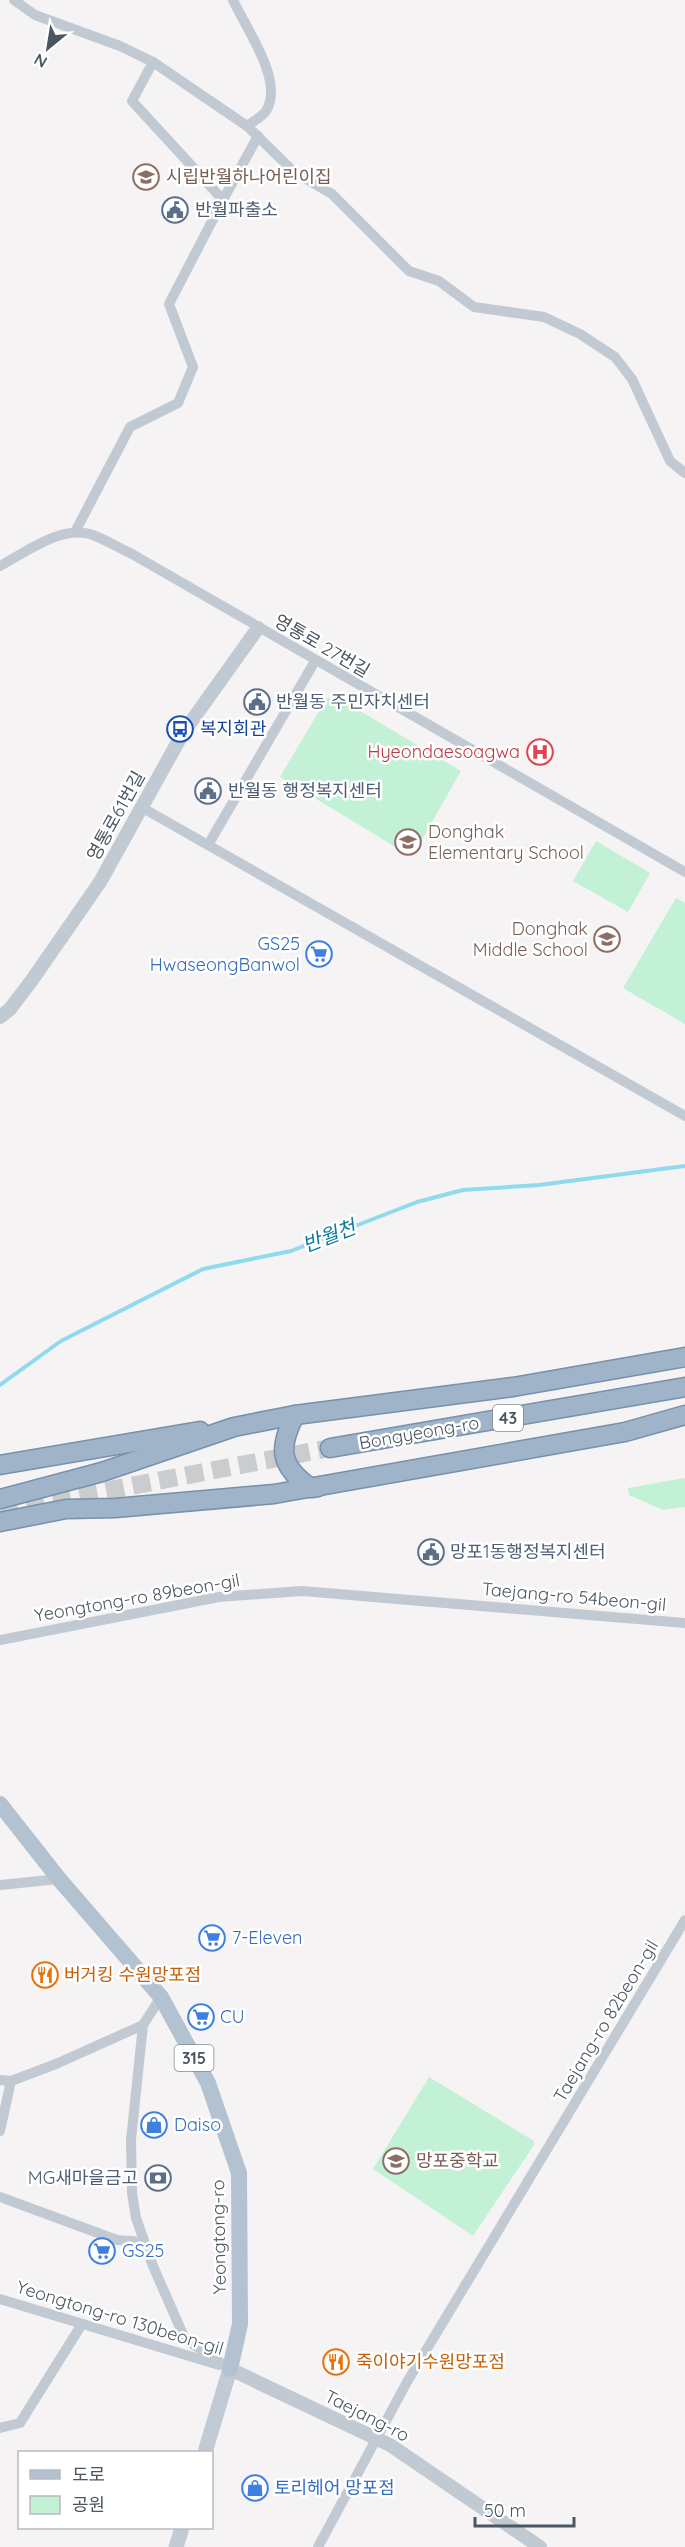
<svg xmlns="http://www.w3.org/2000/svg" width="685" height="2547" viewBox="0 0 685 2547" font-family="Quicksand,'Noto Sans KR',sans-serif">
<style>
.green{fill:#c3f1d5}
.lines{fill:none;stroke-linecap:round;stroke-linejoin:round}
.stream{stroke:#90daee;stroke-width:4}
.trunk-tunnel{stroke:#caccce;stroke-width:18;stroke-dasharray:18 9;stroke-linecap:butt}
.trunk-casing{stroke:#7690ad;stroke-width:21}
.minor{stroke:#c1cad2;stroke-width:10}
.tertiary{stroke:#c1cad2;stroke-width:14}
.secondary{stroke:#c1cbd6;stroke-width:15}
.primary{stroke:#b3c2d1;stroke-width:16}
.trunk{stroke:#9fb4c9;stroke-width:18}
.labels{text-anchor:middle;stroke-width:5;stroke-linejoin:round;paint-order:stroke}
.shield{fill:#fff;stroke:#808990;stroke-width:1.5}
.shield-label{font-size:16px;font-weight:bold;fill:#4a5661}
.education-label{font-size:18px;fill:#785e54;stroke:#fff;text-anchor:start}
.service-label{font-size:18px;fill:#4e5e75;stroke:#fff;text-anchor:start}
.street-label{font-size:18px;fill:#4a5661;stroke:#fff}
.transit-label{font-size:18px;fill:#164399;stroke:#fff;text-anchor:start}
.health-label{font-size:18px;fill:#be3a42;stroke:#fff;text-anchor:end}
.shop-label{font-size:18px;fill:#366cbe;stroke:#fff;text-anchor:start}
.food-label{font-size:18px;fill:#c56008;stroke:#fff;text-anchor:start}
.water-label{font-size:20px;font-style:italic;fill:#0c7c9b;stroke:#fff}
</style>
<rect width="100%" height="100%" fill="#f5f3f3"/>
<g class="green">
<path d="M327,698h11l123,73 -49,86 -132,-80z"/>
<path d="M596,841l54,32 -22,39 -55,-31z"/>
<path d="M676,898l9,5v121l-62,-36z"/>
<path d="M685,1478v29l-22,3 -34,-15 -1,-7z"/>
<path d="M429,2077l105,64v4l-61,91 -100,-67z"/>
</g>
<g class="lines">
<path class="stream" d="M0,1385l61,-44 142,-72 88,-18 126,-49 46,-12 76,-5 146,-19"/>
<path class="trunk-tunnel" d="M0,1511l330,-63"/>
<g class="trunk-casing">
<g id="trunk">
<path d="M295,1415c-17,33 -16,51 16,73l7,-1"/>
<path d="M330,1448l355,-61"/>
<path d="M0,1465l200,-34"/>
<path d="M0,1499l102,-27 132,-45 61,-12 218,-28 172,-30"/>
<path d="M0,1522l66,-13 49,-1 159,-14 351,-62 60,-17"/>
</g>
</g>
<g class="minor">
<path d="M14,0l21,15 85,31 33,16 94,64 47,46 38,22 77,77 30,10 35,26 70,10 36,17 35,23 17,22 38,82 15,12"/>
<path d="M233,0c12,27 52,81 33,111 -4,6 -14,11 -19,15"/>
<path d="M223,200l35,-64"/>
<path d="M75,532l55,-105 48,-24 15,-36 -24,-63 54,-104 -91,-99 21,-39"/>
<path d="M0,566c26,-14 62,-42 93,-31 13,5 26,13 39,19l553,318"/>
<path d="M141,807l544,309"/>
<path d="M208,845l107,-184"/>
<path d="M0,1640l219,-43 83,-6 383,32"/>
<path d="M0,1885l59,-6"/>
<path d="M143,2025l-12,115 1,53 4,25 17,48 32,73 45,30"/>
<path d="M0,2080l11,1 45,-17 87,-39 18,-28"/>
<path d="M0,2131l11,-50"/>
<path d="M0,2197l117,43 27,2"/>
<path d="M0,2299l219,66"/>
<path d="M0,2428l20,-5 62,-99"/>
<path d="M318,2547l89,-165 278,-462"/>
</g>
<g class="tertiary">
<path d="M0,1017l10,-8 22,-29 68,-98 83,-149 75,-105"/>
<path d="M230,2369l160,76 150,102"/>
</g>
<g class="secondary">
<path d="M205,2452l25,-83"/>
<path d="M176,2547l6,-19"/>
</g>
<path class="primary" d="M0,1804l59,75 102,118 47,86 31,90 1,151 -10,45"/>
<use href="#trunk" class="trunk"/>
</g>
<defs>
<g id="school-ring" transform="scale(1.35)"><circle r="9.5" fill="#fff" stroke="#8d6e63" stroke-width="1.5"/><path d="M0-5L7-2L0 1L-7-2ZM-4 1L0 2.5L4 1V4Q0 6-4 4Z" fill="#8d6e63"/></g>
<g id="civic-ring" transform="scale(1.35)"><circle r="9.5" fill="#fff" stroke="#5c6f8a" stroke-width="1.5"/><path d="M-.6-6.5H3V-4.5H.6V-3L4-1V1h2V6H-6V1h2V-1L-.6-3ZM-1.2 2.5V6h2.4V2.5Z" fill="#5c6f8a"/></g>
<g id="bus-ring" transform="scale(1.35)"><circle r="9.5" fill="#fff" stroke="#1a4fb4" stroke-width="1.5"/><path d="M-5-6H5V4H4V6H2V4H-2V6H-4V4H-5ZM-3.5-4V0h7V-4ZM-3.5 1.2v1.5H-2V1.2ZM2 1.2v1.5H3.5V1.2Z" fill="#1a4fb4"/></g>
<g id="hospital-ring" transform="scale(1.35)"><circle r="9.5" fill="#fff" stroke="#e0444e" stroke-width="1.5"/><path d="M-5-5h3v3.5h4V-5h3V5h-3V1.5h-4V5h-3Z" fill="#e0444e"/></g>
<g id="supermarket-ring" transform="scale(1.35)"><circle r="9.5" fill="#fff" stroke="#3f7fe0" stroke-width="1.5"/><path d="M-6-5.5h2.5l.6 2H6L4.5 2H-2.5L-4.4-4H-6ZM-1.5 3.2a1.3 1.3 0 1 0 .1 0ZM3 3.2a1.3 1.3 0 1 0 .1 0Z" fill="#3f7fe0"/></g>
<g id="restaurant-ring" transform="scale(1.35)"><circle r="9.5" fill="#fff" stroke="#e8710a" stroke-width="1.5"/><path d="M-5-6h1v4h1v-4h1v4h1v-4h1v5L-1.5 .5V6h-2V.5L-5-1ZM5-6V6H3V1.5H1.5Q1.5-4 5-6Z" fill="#e8710a"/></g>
<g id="shop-ring" transform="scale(1.35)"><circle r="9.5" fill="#fff" stroke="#3f7fe0" stroke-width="1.5"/><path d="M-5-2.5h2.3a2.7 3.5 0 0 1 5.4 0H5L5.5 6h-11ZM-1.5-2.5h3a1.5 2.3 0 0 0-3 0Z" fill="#3f7fe0"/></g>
<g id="bank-ring" transform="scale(1.35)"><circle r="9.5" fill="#fff" stroke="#5c6f8a" stroke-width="1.5"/><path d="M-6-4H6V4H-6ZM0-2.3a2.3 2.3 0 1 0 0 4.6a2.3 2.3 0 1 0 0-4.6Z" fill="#5c6f8a"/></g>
</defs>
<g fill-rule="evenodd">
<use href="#school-ring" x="146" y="177"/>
<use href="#civic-ring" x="175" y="210"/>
<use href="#civic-ring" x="257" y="702"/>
<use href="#bus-ring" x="180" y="729"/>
<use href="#hospital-ring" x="540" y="752"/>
<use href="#civic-ring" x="208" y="791"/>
<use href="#school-ring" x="408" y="842"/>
<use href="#school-ring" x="607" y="939"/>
<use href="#supermarket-ring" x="319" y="954"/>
<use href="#civic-ring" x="431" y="1552"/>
<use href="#supermarket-ring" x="212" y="1938"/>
<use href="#restaurant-ring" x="45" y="1975"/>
<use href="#supermarket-ring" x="201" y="2017"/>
<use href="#shop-ring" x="154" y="2125"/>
<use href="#school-ring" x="396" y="2161"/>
<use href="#bank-ring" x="158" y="2178"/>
<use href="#supermarket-ring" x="102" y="2251"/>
<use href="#restaurant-ring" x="336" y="2362"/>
<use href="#shop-ring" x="255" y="2488"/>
</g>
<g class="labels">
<g class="shield">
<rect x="493" y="1405" width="30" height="26" rx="4.5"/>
<rect x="174.5" y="2045" width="39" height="26" rx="4.5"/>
</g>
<g class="shield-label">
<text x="508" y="1424">43</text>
<text x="194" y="2064">315</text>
</g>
<g class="education-label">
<text x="166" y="183">시립반월하나어린이집</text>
<text x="428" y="838">Donghak<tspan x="428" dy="21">Elementary School</tspan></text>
<text x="588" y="935" text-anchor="end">Donghak<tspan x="588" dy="21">Middle School</tspan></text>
<text x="416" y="2167">망포중학교</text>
</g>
<g class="service-label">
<text x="195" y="216">반월파출소</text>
<text x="276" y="708">반월동 주민자치센터</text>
<text x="228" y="797">반월동 행정복지센터</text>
<text x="450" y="1558">망포1동행정복지센터</text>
<text x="138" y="2184" text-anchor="end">MG새마을금고</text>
</g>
<g class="street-label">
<text transform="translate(322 646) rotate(30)" y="6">영통로 27번길</text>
<text transform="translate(116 816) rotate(-61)" y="6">영통로61번길</text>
<text transform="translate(419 1433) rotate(-10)" y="6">Bongyeong-ro</text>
<text transform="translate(574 1597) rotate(5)" y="6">Taejang-ro 54beon-gil</text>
<text transform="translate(137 1598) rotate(-10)" y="6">Yeongtong-ro 89beon-gil</text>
<text transform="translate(606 2021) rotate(-59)" y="6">Taejang-ro 82beon-gil</text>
<text transform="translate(219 2237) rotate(-91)" y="6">Yeongtong-ro</text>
<text transform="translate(120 2318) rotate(17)" y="6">Yeongtong-ro 130beon-gil</text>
<text transform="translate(367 2416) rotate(27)" y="6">Taejang-ro</text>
</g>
<g class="transit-label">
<text x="200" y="735">복지회관</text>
</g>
<g class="health-label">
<text x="520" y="758">Hyeondaesoagwa</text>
</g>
<g class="shop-label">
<text x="300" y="950" text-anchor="end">GS25<tspan x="300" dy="21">HwaseongBanwol</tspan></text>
<text x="232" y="1944">7-Eleven</text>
<text x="220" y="2023">CU</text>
<text x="174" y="2131">Daiso</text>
<text x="122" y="2257">GS25</text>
<text x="274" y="2494">토리헤어 망포점</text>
</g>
<g class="food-label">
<text x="64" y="1981">버거킹 수원망포점</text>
<text x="356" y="2368">죽이야기수원망포점</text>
</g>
<g class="water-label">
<text transform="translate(329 1236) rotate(-21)" y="7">반월천</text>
</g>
</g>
<rect x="18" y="2451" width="195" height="78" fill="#ffffff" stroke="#b7bbc0" stroke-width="1.5"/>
<rect x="30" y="2470" width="30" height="9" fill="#b3c2d1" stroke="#b7bbc0" stroke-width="1.5"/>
<text x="72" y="2481" font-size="18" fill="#4a5661">도로</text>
<rect x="30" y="2496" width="30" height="18" fill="#c3f1d5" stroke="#b7bbc0" stroke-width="1.5"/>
<text x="72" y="2511" font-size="18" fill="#4a5661">공원</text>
<g transform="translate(48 48) rotate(210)" stroke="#ffffff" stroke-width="4.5" paint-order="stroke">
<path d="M0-4.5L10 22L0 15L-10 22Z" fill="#4a5661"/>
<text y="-9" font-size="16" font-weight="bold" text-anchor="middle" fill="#4a5661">N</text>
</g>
<path d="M475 2517v9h99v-9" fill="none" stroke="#4a5661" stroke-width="3"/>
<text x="484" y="2517" font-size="18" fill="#4a5661" stroke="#ffffff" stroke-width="4.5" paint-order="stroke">50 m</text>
</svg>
